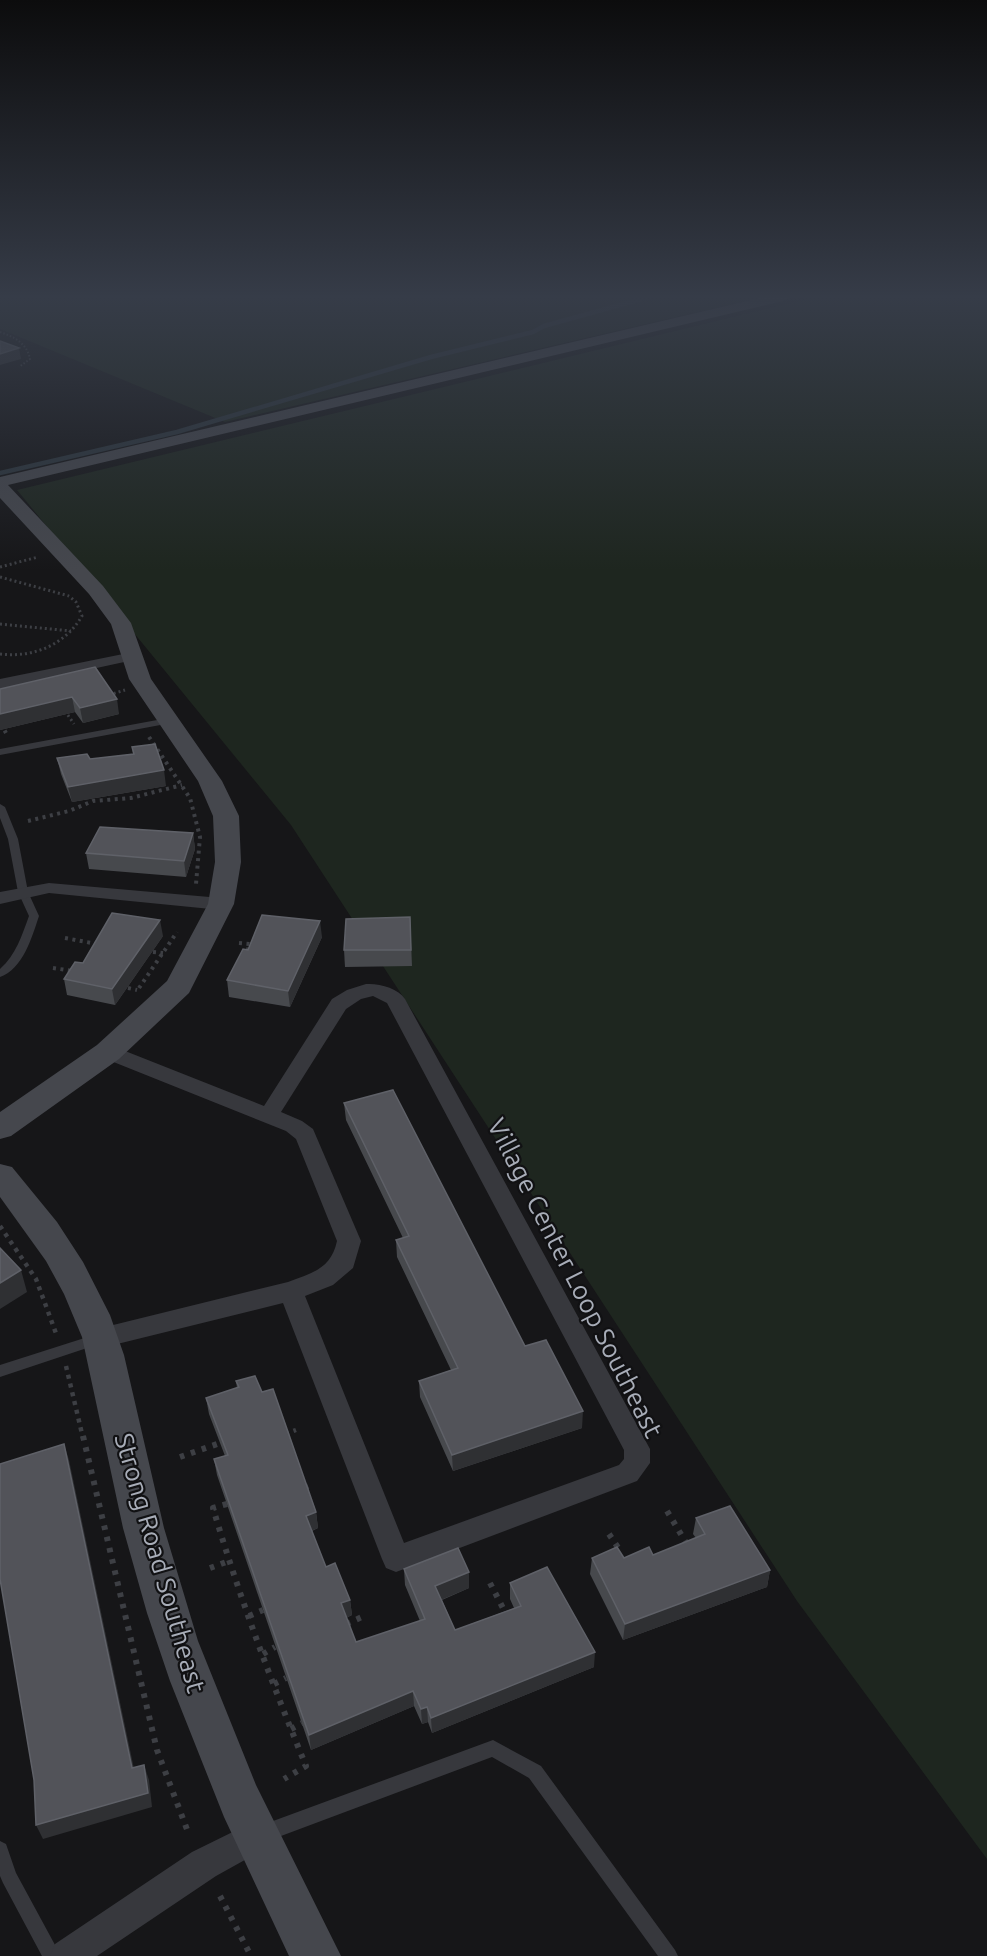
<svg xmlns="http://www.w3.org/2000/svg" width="987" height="1956" viewBox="0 0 987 1956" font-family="Ubuntu,sans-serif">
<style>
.green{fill:#1e261f}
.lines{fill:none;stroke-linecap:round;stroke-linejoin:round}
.stream{stroke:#2c353c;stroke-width:4.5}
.path-far4{stroke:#3d3f44;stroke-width:2;stroke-dasharray:1.5 2;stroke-linecap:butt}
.path-far3{stroke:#3d3f44;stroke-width:3;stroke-dasharray:2 3;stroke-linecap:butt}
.path-far2{stroke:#3d3f44;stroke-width:4;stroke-dasharray:3 4.5;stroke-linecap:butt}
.path-far1{stroke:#3d3f44;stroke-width:4.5;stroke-dasharray:4 5;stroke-linecap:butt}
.path{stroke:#3d3f44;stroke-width:6;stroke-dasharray:4.5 7;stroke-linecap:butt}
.lane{fill:#37383d;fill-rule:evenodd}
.street{fill:#37383d;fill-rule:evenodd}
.secondary{fill:#45474d;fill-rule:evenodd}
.wall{fill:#47494d}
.shaded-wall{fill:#2f3033}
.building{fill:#525359;stroke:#5f6168;stroke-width:1.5}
.labels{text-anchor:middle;stroke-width:4.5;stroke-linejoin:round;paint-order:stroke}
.near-street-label{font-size:26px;fill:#a8adb8;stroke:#111113}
</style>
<rect width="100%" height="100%" fill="#161618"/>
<g class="green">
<path d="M0,297h762l-537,125 -225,-93z"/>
<path d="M816,297h171v1562l-190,-258 -506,-776 -274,-335z"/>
</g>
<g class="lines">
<path class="stream" d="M0,473l177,-41 254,-75 102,-25 11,-6 105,-29"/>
<path class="path-far4" d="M0,332c14,5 27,11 30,27l-11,8"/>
<g class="path-far3">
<path d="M0,567l38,-10"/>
<path d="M0,577l69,19"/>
<path d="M0,624l71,7"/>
<path d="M0,654c33,4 65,-9 82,-38l-6,-14 -7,-6"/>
<path d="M109,695l16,-5"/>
<path d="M65,711l9,13"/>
<path d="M0,721l2,4"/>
</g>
<g class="path-far2">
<path d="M1,724l5,9"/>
<path d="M149,737l41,61 10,39 -4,47"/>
<path d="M28,821l41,-10 24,-10 38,-3 51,-13"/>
<path d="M65,938l32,6"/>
<path d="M239,943l11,1 -4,10"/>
<path d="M153,952l10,1"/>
<path d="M53,968l20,3"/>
<path d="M128,988l9,2"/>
<path d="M139,988l38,-56"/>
</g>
<g class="path-far1">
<path d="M0,1226l36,53 21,57"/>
<path d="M66,1366l17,72"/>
<path d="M285,1434l11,-4"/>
</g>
<g class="path">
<path d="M83,1436l74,314 31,82"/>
<path d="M180,1457l40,-14"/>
<path d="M304,1488l10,-4"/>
<path d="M227,1504l-14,4c26,88 58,173 93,258l-22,13"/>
<path d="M667,1511l21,35"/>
<path d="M609,1534l10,15"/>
<path d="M210,1568l19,-7"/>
<path d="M490,1583l17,33"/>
<path d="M249,1616l14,-6"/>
<path d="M346,1624l16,-7"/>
<path d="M263,1654l12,-7"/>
<path d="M274,1684l12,-6"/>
<path d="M291,1729l11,-6"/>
<path d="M220,1896l31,60"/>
</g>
<g class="lane">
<path d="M168,718l3,1v4l-171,32v-6z"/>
<path d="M0,804l5,3 13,32 10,53 11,24c-7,21 -16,53 -39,61v-8c16,-14 22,-34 29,-53l-11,-24 -10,-53 -8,-21z"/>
<path d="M97,1334l5,1 2,4 -2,4 -102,34v-12z"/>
<path d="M493,1740l48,26 134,184 3,6h-20l-129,-178 -37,-21 -227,85 -6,-3 -3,-6 3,-6 6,-3z"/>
<path d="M0,1841l6,3 10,29 45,83h-19l-39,-73 -3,-7z"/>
</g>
<g class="street">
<path d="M133,652l7,4 -2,3 -138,30v-10z"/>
<path d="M49,883l172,15 9,6 -9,6 -172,-17 -49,11v-12z"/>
<path d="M366,984c13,-1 32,4 39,15l245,450v14l-13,18 -241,91 -10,-4 -4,-9 -99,-256 -182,45 -9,-3 -3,-7 3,-7 9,-3 187,-46c24,-9 43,-13 49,-41l-41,-102 -10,-8 -185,-74 -3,-5 3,-5h14l149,59 68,-107 15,-9zM373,996l14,7 237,447v9l-5,6 -215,78 -99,-247 28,-11 20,-17 8,-27 -48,-112 -11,-8 -21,-9 65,-103 15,-10z"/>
<path d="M257,1820l11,5 5,11 -5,11 -52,29 -119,80h-47l5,-12 137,-92z"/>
</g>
<g class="secondary">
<path d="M764,297h26l-7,4 -775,184 95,101 28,37 20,56 71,102 17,35 2,46 -7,42 -45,89 -70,66 -108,77 -11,3v-27l97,-67 70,-64 41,-77 7,-42 -2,-46 -15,-35 -69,-102 -18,-55 -22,-30 -89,-96v-21z"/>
<path d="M0,1164l12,3 45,55 26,40 27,53 14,40 40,173 34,113 58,144 85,171h-52l-65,-139 -54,-136 -23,-68 -24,-85 -41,-191 -18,-43 -18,-33 -46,-64z"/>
</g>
</g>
<g class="wall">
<path d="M95,667l24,47 -36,9 -8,-11 -75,18v-41z"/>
<path d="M132,747l34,39 -94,16 -11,-28 -4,-16 33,1 43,-5z"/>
<path d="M193,833l2,16 -9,28 -97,-8 -3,-16z"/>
<path d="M410,917l2,49 -67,1 -1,-17z"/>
<path d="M163,936l-48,69 -48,-10 -3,-16 19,-16z"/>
<path d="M322,937l-32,70 -61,-10 -2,-17 21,-30z"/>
<path d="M344,1103l181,243 57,82 -129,43 -33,-74 -1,-16 32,-11 -54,-113 -1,-17 7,-2 -57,-118z"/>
<path d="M236,1381l80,131 2,16 -6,3 14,36 24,33 2,15 -6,3 10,24 64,-21 -15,-36 -1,-16 65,3v16l-27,12 13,30 59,-22 -4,-9v-16l84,84 -162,66 -4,-11 -6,2 -8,-18 -103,44 -94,-275 -3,-16 11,-3 -16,-42 -3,-16 31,-10z"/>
<path d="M696,1518l74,52 -3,17 -144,53 -33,-66 2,-16h32l29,-3 43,-17 -3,-4z"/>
</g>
<g class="shaded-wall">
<path d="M19,348l2,11 -21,6v-11z"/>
<path d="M72,697l3,15 -75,18v-16z"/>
<path d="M117,699l2,15 -36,9 -3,-15z"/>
<path d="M164,770l2,16 -94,16 -4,-15z"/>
<path d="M193,833l2,16 -9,28 -2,-16z"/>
<path d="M160,920l3,16 -48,69 -3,-16z"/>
<path d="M320,921l2,16 -32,70 -2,-16z"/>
<path d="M21,1270l6,22 -27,17v-26z"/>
<path d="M583,1411l-1,17 -129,43 -1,-16z"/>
<path d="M64,1444l5,16 68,323 -5,-15z"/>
<path d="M316,1512l2,16 -10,4 -2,-16z"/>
<path d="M770,1570l-3,17 -144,53 2,-16z"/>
<path d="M469,1572v16l-33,14 -1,-16z"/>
<path d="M350,1600l2,15 -9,4 -2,-16z"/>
<path d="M595,1652l-1,15 -162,66 -1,-15z"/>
<path d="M413,1691l1,15 -103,44 -2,-15z"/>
<path d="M427,1707l1,15 -6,2 -1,-15z"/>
<path d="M144,1765l5,15 3,27 -109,32 -7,-14z"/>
</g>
<g class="building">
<path d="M0,341l19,7 -19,6z"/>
<path d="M95,667l22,32 -37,9 -8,-11 -72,17v-25z"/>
<path d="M155,744l9,26 -96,17 -11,-29 30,-4 3,5 44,-5 -2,-7z"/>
<path d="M100,827l93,6 -9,28 -98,-8z"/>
<path d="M112,913l48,7 -48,69 -48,-10 11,-17 8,1z"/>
<path d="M262,915l58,6 -32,70 -61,-11 16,-31 5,1z"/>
<path d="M410,917l1,33h-67l2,-31z"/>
<path d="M393,1090l132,256 21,-6 37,71 -131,44 -33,-74 39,-13 -62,-128 13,-4 -65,-133z"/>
<path d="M0,1248l21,22 -21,13z"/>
<path d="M255,1376l7,16 11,-3 43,123 -10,4 20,51 9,-4 15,37 -9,3 15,39 69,-23 -21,-50 54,-21 11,24 -34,14 20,44 66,-24 -11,-23 37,-16 48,85 -164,66 -4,-11 -6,2 -8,-18 -104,44 -95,-276 14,-4 -22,-57 33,-11 -3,-6z"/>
<path d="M64,1444l68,324 12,-3 4,28 -112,32 -2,-45 -34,-201v-115z"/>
<path d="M730,1506l40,64 -145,54 -33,-66 25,-11 7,11 25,-11 4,8 52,-21 -9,-16z"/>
</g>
<linearGradient id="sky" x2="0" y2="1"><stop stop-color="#0c0c0d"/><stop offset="0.52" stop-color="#363c48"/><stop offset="1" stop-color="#363c48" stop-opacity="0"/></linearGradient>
<rect width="987" height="571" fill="url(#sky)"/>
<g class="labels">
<g class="near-street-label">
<text transform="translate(575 1278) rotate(63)" y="9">Village Center Loop Southeast</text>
<text transform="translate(160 1563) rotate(74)" y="9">Strong Road Southeast</text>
</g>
</g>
</svg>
